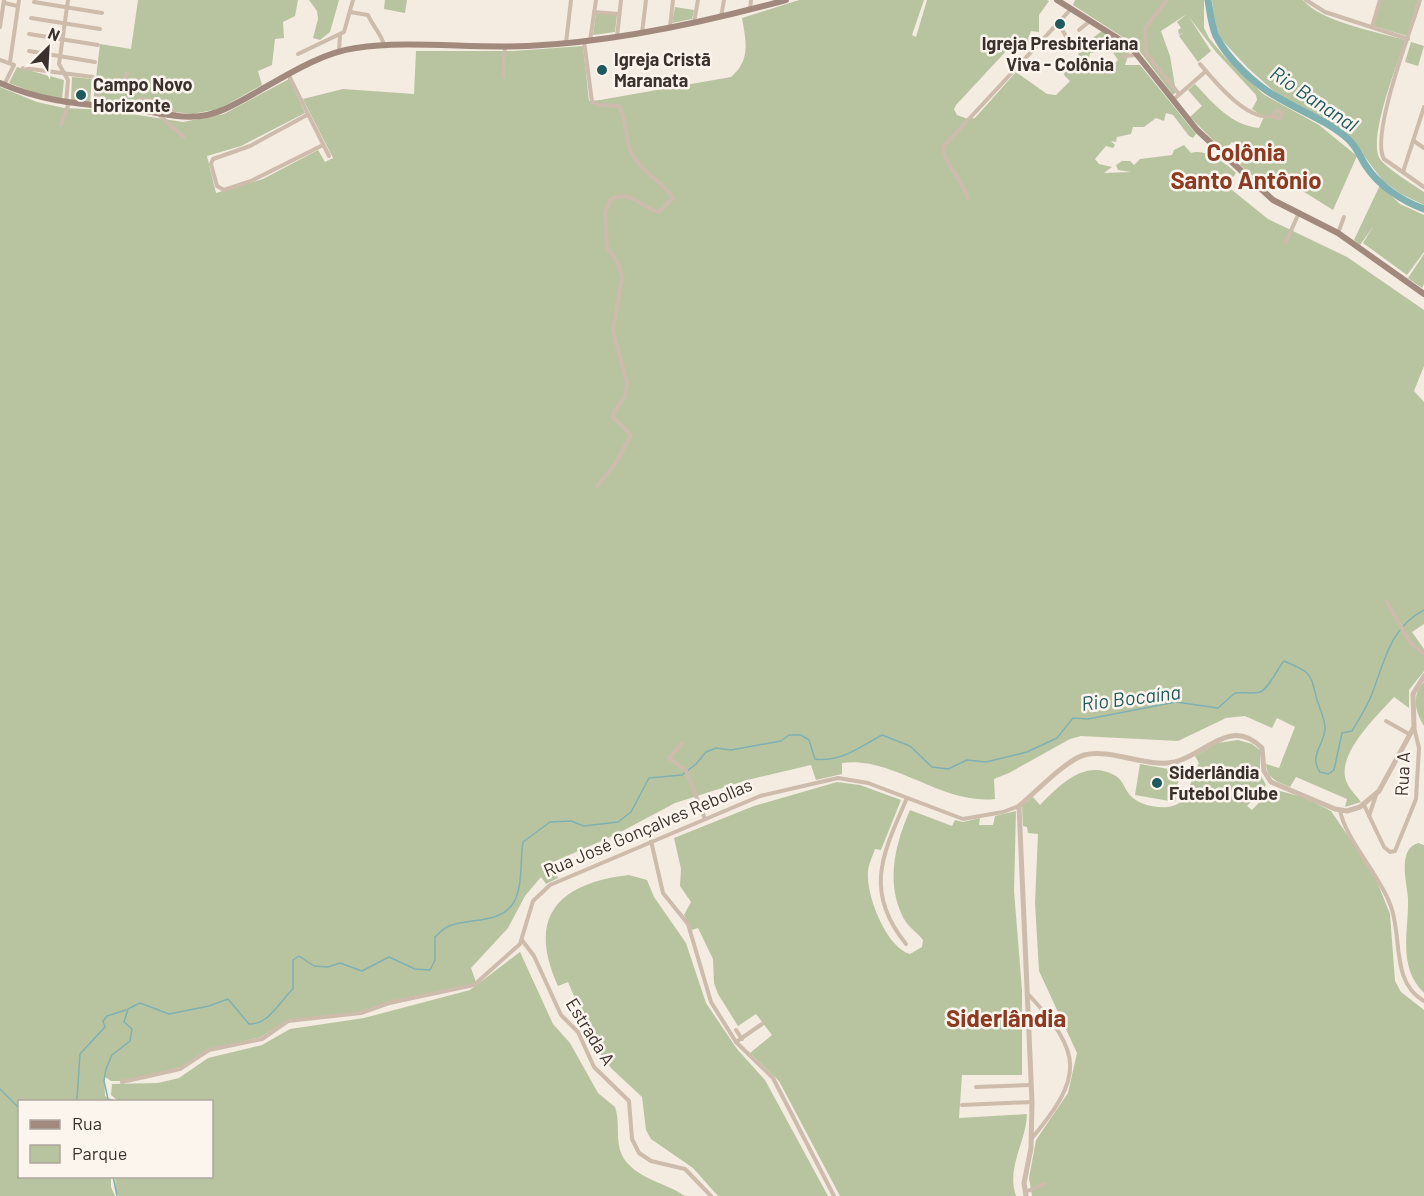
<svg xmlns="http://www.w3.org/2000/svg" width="1424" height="1196" viewBox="0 0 1424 1196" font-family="Barlow,sans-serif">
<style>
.green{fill:#b8c4a0;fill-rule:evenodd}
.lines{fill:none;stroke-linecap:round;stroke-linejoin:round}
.stream{stroke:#7fb0b2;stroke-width:1.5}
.river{stroke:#7fb0b2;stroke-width:7}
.minor{stroke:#cdbbac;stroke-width:4}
.tertiary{stroke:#cdbbac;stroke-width:5}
.secondary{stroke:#a18a7d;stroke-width:6}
.poi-dot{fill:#1f5a5e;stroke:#fbf5ee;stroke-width:2}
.labels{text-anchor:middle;stroke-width:5;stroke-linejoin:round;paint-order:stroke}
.poi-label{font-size:18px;font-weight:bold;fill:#3b302b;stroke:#fbf5ee;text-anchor:start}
.street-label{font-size:18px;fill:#3b302b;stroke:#fbf5ee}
.water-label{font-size:20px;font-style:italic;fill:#1f5a5e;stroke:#fbf5ee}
.district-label{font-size:24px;font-weight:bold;fill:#8c3b22;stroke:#fbf5ee}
</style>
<rect width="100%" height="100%" fill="#f4ebe1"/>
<g class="green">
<path d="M138,0h160l-3,16 -12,6 1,16 -9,1 -3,26 -14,6 4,14 -43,24 -27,5 -99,-11 7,-59 31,5z"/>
<path d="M309,0h30l-9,32 -10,8 -7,-2 5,-19 -1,-8z"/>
<path d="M385,0h22l-2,13 -21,-4z"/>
<path d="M799,0h125l-12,35 4,2 11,-37h120l2,1 -10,14v17l-8,-1 -3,8 2,7 -10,3 -11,-1 -53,57 -2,4 3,6 11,4 7,-1 41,-46 31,22 9,1 14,-14 -6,-6 1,-5 13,-12 1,-10 23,-17 14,12 5,-4 9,11 -5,15h15l56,69 -3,4 -4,-2 -16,-21 -7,-2 -2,8 -8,-3 -12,9h-11l-2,7 -14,3 -1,5 -5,-1 4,4 -2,3 -7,-2 -11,13 4,5 13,3 -8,6 27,-1 -13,-2 -2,-5 6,-4h8l4,4 6,-6 32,-4 2,-5 10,-5 7,8c14,-5 35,10 45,20l-9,13 41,33 79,38 77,53v56l-10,25 10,11v222l-12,8 12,17v22l-15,19v18l-15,-11c-17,19 -60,59 -47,86 3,7 10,13 14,19l-16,5 2,-8 -51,-22 -6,10c-12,-5 -23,-8 -24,-23l13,4 16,-41 -18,-9 -5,10 -27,-12 -19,2 -48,23 -97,-5 -11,3 -61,34 -15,6 1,20c-54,6 -101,-43 -153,-36v11l-26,6 -5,-15 -64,15 -72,23 -62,33 -60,26 5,16 -12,6 -5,-7 -16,19 -17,32 -37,40 5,14 -7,4 -113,27 -69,7 -26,17 -46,11 -28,17 -59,16h-17l-7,-5 1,20 6,5 -91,1v74l91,1v10l4,9h-115v-1109l37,15 27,6 42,2 77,12 41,-8 65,-35 16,34 -64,33 -34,10 9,37 47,-14 55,-29 7,12 8,-4 -30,-59 40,-10 71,5 2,-43h98l69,-5 6,55 11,-1 131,-23c20,-17 15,-36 11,-59zM1106,42l12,18 -4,4h-15l-5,5 -8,-2 -1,-7 3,2 2,-9h4l7,-9z"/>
<path d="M1075,0h129v28l5,10 15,18 39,38 56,31 38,31 -24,54 -56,-35 -10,13 -27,-23 8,-11 -16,-12 -8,9 -34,-34 12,-11 -14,-16 7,-6c19,20 36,41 64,44l5,-11 -12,-8 5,-9 -1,-5 -40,-43 -27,-35 22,34 -13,11 -19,-26 5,-4 -5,3 -1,-5 3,-2 -4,-6 10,-8 -26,17 9,25 6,36 -3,3 -38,-50 -62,-40z"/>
<path d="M1212,0h91c18,22 75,32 102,40 -7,23 -38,99 -25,119 6,9 35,27 44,33v13l-23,-11 -18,-13 -34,-45 -71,-41 -30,-27 -27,-29 -7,-18z"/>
<path d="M1381,0h37l-11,36 -33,-10z"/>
<path d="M675,7l19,3 -2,9 -20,4z"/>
<path d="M596,13l21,2 -2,17 -22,3z"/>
<path d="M1411,42l13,4 -6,20 -13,-4z"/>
<path d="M17,67l47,13 -2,19 -27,-6 -26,-10z"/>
<path d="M72,77l20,2 -2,24 -19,-2z"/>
<path d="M1380,185l20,19 24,11v37l-17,23 -44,-32 10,-16 -13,18 -6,-5z"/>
<path d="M1424,254v30l-2,4 -14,-10z"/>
<path d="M1424,682v44c-9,-14 -13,-31 0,-44z"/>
<path d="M1238,740l14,4 8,6v24l6,11 -19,21 5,4 20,-21 31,8 28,14 43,63 16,40 5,67 6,11 23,18v186h-392l-3,-18 7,-38 32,-47 9,-40 -38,-82 -4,-68 3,-69 -10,-1 -1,-6 -4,-1 -1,-20 11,-9 7,8c20,-20 45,-47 76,-29 8,5 9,16 17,22 11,9 37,14 49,3 5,-5 13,-30 17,-38l-4,-7 22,-13z"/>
<path d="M1140,764l40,7 -5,31 -40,-7z"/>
<path d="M837,782l23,3 41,15 -20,50 -6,-1c-3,9 -8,18 -7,28 0,22 19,71 42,77l12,-7 1,-7c-5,-7 -14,-12 -19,-21 -19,-35 -9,-75 6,-109l42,16 3,-6 8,2 17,-4 -1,7h14l2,-9 21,-5 -2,80 8,99v85h-60l-3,43 68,-4c-1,29 -21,53 -11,82h-176l-61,-115 -29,-28 22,-18 -16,-21 -18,12 -20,-32 -4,-11 -1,-24 -15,-31 -6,2 -8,-15 7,-13 -11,-16 1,-17 -7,-31 80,-32z"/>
<path d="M1418,843l6,2v148c-27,-27 -15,-62 -16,-95 -1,-15 -11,-49 10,-55z"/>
<path d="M629,875l18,5 7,17 32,46 20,60 31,46 28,31 63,116h-110l-25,-28 -42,-29 -5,-9 -4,-33 -30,-28 -15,-19 -29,-68 -10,4c-32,-70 1,-103 71,-111z"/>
<path d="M520,952l33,72 17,19 28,50 17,14c5,14 1,29 5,43 8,27 45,32 65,46h-566l-3,-3 -1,-16 97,-1v-74l-95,-2 -6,-5 1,-11 46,-1 21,-5 29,-20 54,-13 28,-16 74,-11 106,-28z"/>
</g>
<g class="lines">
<g class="stream">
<path d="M0,1089l20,20"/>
<path d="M74,1102l3,-3 3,-45 25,-27 -2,-6 4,-5 19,-6"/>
<path d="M117,1102l-9,-3 -4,-18 2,-12 6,-14 18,-14 2,-12 -8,-7 4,-13 12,-6 29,11 40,-8 19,-7 21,25c20,1 30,-22 44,-35v-29l6,-4 15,10 14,1 12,-4 22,8 27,-14 26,12 15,1 5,-10v-23c4,-4 9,-9 14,-11 21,-8 52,-2 65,-24 9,-16 6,-42 9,-60l27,-20 21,-1 13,5 34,-4 13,-10 18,-34 33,-3 14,-11 10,-12 10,-4 15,2 50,-9 8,-6h12l8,5 6,19c25,4 46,-13 67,-24l28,11 22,21 16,2 19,-9 19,2 41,-10 30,-14 16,-20 15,1 88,-17 42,6 17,-15c7,-1 18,1 25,-1 8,-2 17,-23 24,-31 29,12 26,12 33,39 3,9 8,19 8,28 0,16 -17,28 -5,44l8,2 6,-4 8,-37 10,-2c7,-12 15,-24 20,-37 13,-34 18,-66 52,-84"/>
<path d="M113,1176l4,20"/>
</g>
<path class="river" d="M1208,0c2,12 3,24 8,36 11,22 39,49 61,61 23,14 51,24 71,42 9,8 12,18 18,27 13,20 36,35 58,43"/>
<g class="minor">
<path d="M1167,0l-22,28 1,25 33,41"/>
<path d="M1306,0l19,12 83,27"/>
<path d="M1420,0c-9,30 -50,135 -36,159l40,28"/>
<path d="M34,2l68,11"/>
<path d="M4,3l14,3"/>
<path d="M750,10l1,-10"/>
<path d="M350,12l18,3c4,10 14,20 16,30"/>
<path d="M594,12l25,2"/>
<path d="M721,17l3,-17"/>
<path d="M31,18l69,11"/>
<path d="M694,22l4,-22"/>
<path d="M1058,23l14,23"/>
<path d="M0,27l4,-27"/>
<path d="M670,27l3,-27"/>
<path d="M1372,27l8,-27"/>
<path d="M1079,30l11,-9"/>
<path d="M642,33l4,-33"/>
<path d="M29,34l69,11"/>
<path d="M617,37l4,-37"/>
<path d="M584,41l8,61 6,3 21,1c9,14 5,35 14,50 10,17 30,26 40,42l-14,14c-18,-4 -28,-23 -48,-13l-6,13 2,35 11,16 4,14 -9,54 14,52 -2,14 -11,14 -1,6 18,18 -15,28 -19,23"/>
<path d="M590,41l6,-41"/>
<path d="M566,43l5,-43"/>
<path d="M29,51l66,11"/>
<path d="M339,51l1,-15"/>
<path d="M298,54l46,-22 9,-32"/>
<path d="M1123,56l14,-1"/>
<path d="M0,60l14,5 -10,20"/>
<path d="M10,62l9,-62"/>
<path d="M1200,64c15,18 47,57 72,52l5,-6 5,3 -2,6 -8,-3"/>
<path d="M23,68l70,9"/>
<path d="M289,76l40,80"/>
<path d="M503,77l2,-30"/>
<path d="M141,99l27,4 8,14"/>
<path d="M1173,100l33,-29"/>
<path d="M66,103l2,-23 -9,-16 9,-64"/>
<path d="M98,105v-13l24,-3 5,-16"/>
<path d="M158,114l26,23"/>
<path d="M307,115l-57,31 -37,13 -2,5 6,22 7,4 27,-9 72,-36"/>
<path d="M61,125l8,-22"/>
<path d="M1414,141l10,7"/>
<path d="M1229,161l6,-11"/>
<path d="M1403,172l21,-65"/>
<path d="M968,198c-6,-17 -24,-36 -25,-51l128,-138"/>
<path d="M1338,233l6,-16"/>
<path d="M1286,242l12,-27"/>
<path d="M1387,602l22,39 15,13"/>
<path d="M1386,721l23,13"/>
<path d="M682,743l-13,15 17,13 19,48"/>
<path d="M1364,805l20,42 6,5 5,-1 21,-52 3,-51 -5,-21"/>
<path d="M1340,810c5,29 39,64 50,94 13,31 0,78 34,97"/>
<path d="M1369,816l7,-21"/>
<path d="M651,841l12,52 25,31 23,78 25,40 37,36 61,118"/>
<path d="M522,940l12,16 27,59 17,17 16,35 35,34 3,38 7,14 12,8 34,8 26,27"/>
<path d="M906,944c-43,-53 -23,-91 1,-146"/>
<path d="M1028,994c55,59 56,82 4,144"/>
<path d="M736,1030l6,9"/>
<path d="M736,1042l26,-18"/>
<path d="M122,1082l58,-13 29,-19 53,-11 26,-18 73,-8 28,-10 85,-18 46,-41 13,-43 17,-16 210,-89 78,-18 30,5 95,36 40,-7 16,-6"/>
<path d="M976,1087l55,-2"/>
<path d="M962,1105l70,-3"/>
<path d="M1025,1192l20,-8"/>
</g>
<path class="tertiary" d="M1026,1196l-2,-13 7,-35 1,-46 -13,-296c17,-14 46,-45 65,-51 27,-7 62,13 91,7 30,-7 55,-46 87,-14l2,23 7,11 64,27 12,2 13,-4 19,-16 35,-64 -1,-33 11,-18"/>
<g class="secondary">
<path d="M1057,0l73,46 67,84 76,70 65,33 86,61"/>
<path d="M0,83c45,20 84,21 132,26 33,4 61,15 93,0 41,-19 86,-55 131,-61 54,-8 116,1 172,-2 87,-4 174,-23 258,-46"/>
</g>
</g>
<g class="poi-dot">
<circle cx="1060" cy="24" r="6"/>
<circle cx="602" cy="70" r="6"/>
<circle cx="81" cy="95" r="6"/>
<circle cx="1157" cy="783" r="6"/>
</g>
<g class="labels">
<g class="poi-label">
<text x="1060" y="50" text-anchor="middle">Igreja Presbiteriana<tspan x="1060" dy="21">Viva - Colônia</tspan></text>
<text x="614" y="66">Igreja Cristã<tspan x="614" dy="21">Maranata</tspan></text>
<text x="93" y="91">Campo Novo<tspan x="93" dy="21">Horizonte</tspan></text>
<text x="1169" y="779">Siderlândia<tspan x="1169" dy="21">Futebol Clube</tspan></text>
</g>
<g class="street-label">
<text transform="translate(1403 774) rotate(-87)" y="6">Rua A</text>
<text transform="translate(648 828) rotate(-23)" y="6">Rua José Gonçalves Rebollas</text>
<text transform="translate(590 1032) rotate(58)" y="6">Estrada A</text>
</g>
<g class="water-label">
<text transform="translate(1314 99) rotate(34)" y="7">Rio Bananal</text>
<text transform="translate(1131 698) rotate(-7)" y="7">Rio Bocaína</text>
</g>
<g class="district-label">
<text x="1246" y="161">Colônia<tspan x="1246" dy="28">Santo Antônio</tspan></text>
<text x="1006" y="1027">Siderlândia</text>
</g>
</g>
<rect x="18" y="1100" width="195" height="78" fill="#fbf5ee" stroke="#aea6a0" stroke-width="1.5"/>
<rect x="30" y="1120" width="30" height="9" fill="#a18a7d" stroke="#aea6a0" stroke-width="1.5"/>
<text x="72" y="1130" font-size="18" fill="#3b302b">Rua</text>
<rect x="30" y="1145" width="30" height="18" fill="#b8c4a0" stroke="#aea6a0" stroke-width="1.5"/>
<text x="72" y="1160" font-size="18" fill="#3b302b">Parque</text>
<g transform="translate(48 48) rotate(24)" stroke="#fbf5ee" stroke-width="4.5" paint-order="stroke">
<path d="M0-4.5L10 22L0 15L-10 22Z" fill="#3b302b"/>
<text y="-9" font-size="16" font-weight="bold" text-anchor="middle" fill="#3b302b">N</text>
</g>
</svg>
